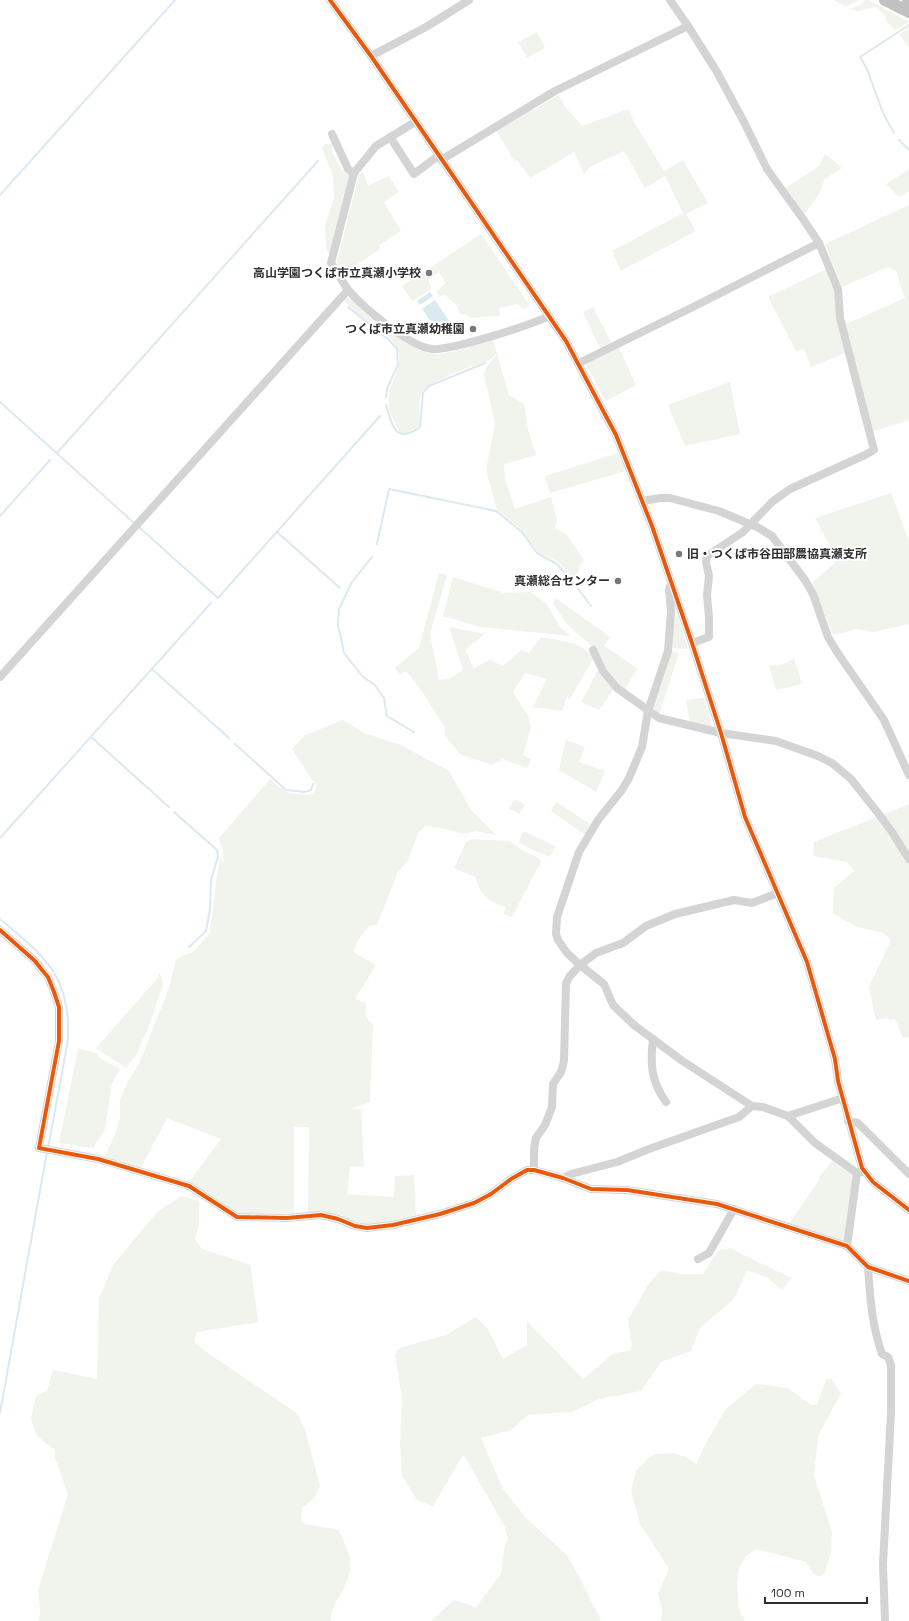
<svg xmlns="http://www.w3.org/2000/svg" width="909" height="1621" viewBox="0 0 909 1621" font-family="'Space Grotesk','Noto Sans JP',sans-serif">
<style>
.green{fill:#f1f4ed}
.water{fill:#dbe9f0}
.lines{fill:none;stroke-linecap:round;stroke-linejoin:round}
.stream{stroke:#dbe9f0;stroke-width:2}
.minor{stroke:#d4d4d4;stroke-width:8}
.highway{stroke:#c1c1c1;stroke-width:12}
.cycleway-casing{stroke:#fff;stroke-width:6}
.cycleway{stroke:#e8590c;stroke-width:4}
.poi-dot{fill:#787878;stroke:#fff;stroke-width:1.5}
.labels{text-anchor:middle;stroke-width:4;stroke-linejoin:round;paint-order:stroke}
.poi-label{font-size:12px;font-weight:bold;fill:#2f2f2f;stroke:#fff;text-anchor:end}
</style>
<rect width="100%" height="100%" fill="#fff"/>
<g class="green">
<path d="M833,0h26l-13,7z"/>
<path d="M866,0h2l41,22 -14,8 -8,-8 -2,-6 -9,-9 -18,4 -8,-2 11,-4z"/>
<path d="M909,28v20l-10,-14z"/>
<path d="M537,32l8,16 -18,10 -9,-16z"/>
<path d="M558,95l9,14 15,17 46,-17 7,15 29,47 19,-11 25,43 -22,11 10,17 -75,40 -9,-20 71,-38 -18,-37 -20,12 -21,-37 -34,16 -6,7 -10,-22 -44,26 -13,-18 -3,1 -18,-31 36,-22 2,2z"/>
<path d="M334,143l-3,7 11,20 5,2 4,4 -21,80 -4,-9 -1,-21 9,-28 -1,-22 -11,-28 3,-4z"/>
<path d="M825,154l17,14 -17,11 -6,15 -15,21 -18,-27 33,-22z"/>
<path d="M909,169v23l-10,5 -13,-13z"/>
<path d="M364,173l4,13 21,-10 10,16 -15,10 17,29 -22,14 1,4 -31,21 -6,5 -6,-13 22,-88z"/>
<path d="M909,205v215l-37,12 -26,-108 59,-26 -9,-27 -8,-4 -46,20 -17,-43z"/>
<path d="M481,234l49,72 -7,3 -5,-5 -19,4 1,8 -30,2 -3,-3 -7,-1 -3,-8 -12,-11 -5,1 -4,-4 10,-9 -7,-11 -11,8 4,8 -20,13 -10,-15z"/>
<path d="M828,268l8,24 10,61 -35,14 -7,-18 -8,2 -28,-54z"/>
<path d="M346,297c10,3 15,14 23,20 14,12 52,39 70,37 18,-2 37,-9 54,-14l16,55 15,9 4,25 8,26 -32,9 1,15 10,30 36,-12 6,23 -2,8 12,7 17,25 -5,6v5l-6,8 -16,-18 -19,-9 -17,-23 -24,-19 -11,-40 9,-46 -11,-51c3,-8 8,-12 12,-19l-6,6c-14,5 -62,20 -68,33 -4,9 -2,23 -3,33l-13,8 -5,-1c-3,-3 -5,-8 -8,-13 -16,-31 17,-52 3,-74 -5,-9 -14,-14 -23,-20 -9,-7 -18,-14 -26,-22l-3,-3z"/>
<path d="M593,307l19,37 -11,6 -18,-38z"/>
<path d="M619,348l17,37 -30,16 -21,-38z"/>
<path d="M730,382l10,52 -55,12 -17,-41z"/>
<path d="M618,453l8,18 -76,22 -5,-17z"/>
<path d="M891,493l18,48v83l-36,8 -16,-3 -24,6 -21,-52 23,-20 -6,-19 -14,-26z"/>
<path d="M439,573l8,2 -17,59 9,46 10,-1 14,-9 -14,-43 36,7 -20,16 9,18 16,-8 13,6 18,-16 8,3 12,-16c18,4 43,4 52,22l-23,40 -3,-2 -5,14 -29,-4 14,-28 -22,-6 -12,19 15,24 3,11 -8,28 8,5 -4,8 -24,-9 -11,6 -32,-11 -15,-18v-8l-23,-37 -16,-20 -7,4 -4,-7 24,-20z"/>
<path d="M453,577l51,16 26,-1 15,10 16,26 10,8 -91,-9 -37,-11z"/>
<path d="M556,598l54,39 -6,9 33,22 -12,22 -16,-18 -13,-22 -29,-26 -14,-21z"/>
<path d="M678,616l10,33 -17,-1 3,-31z"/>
<path d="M671,651l8,2 -20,62 -8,-5 13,-33z"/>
<path d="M794,658l8,26 -26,6 -7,-25c10,2 17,-1 25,-7z"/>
<path d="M598,670l16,19 -15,21 -18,-8z"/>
<path d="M704,698l9,30 -23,-5 -4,-23z"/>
<path d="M343,720l21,13 37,12 48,26 22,39 25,25 -20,-4 -13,3 -13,-4 -24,-4 -8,7 -10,27 -10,12 -21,53h-7l-12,15 -5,12 23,13 -21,34 11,4v13l7,10 -3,76 -19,7h10l3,57 -14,1 -3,27 47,3 1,-21 19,-1 2,40 -42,9h-11l-41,-12h-14l1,-85h-15v86l-54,1 -51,-32 32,-43 -54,-21 -26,50 -37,-11 10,-20 6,-19v-18l7,-17 12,-19 30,-76 7,-28 8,-5 9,-3 17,-19 6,-52 4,-23 4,4 -1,-11 -4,-13 51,-59c16,14 20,17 42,15l5,-7 -25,-38 13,-14z"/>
<path d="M566,740l19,7 -6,15 26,9 -9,21 -37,-22z"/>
<path d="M515,799l10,6 -6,9 -10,-6z"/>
<path d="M556,802l34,22 -5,11 -34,-24z"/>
<path d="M909,804v233l-6,1 -8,-19 -5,1 -3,-2 -11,2 -7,-33 22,-47 -8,-7 -26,-6 -24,-14 1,-25 20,-17 -7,-9 -34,-6 1,-14z"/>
<path d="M523,831l32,15 -5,11 -17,-7 -14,-8z"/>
<path d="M471,839l38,2 20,13 10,4 2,4 -29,55 -8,-3 1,-7c-20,-8 -22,-9 -30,-30l-21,-9 12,-26z"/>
<path d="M160,973l3,11 -14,42 -13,29 -10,13 -30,-20 60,-68z"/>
<path d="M78,1048l18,5 5,6 19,10 -8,14 -7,46 -12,19 -34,-5z"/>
<path d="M834,1159l19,13 1,5 -9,65 -56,-18 31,-45 -2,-1z"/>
<path d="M182,1196l17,5v22l-4,16 7,10 49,16c1,19 5,38 7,57l-61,10 -3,10 11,9 93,63 7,16 15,56 -6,12 -12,10 -1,13 4,3 34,6c3,9 10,20 11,29 4,27 -21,43 -19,62h-292l1,-12 -2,-19 30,-96 -13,-36v-8l-18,-14 -6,-17 5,-23 11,-5 6,-21 44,9 2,-81 14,-33 45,-54z"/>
<path d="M730,1248l61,30 -9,12 -14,-12 -21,-8 -13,29 -34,29 -9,23 -30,11 -20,29 -42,8 -27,13 -44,3 -17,15 -30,8 22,51 24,30 39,35 15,26 20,41h-169l1,-2 21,-19 22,7 25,-33 4,-29 3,-6 -3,-12 -37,-65 -5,-7 -30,51 -16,-6 -15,-24 -2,-31 2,-47 -7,-43 4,-7 47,-13 30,-18 12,12 15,30 24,-14v-24l56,58 31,-26 15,-2 3,-6 -4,-25 20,-35 13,-15 20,4h22l15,-23z"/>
<path d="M831,1378l10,15 -23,43 -4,40 18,56 -1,20 -6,20 -4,4 -7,-1 -8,-13 -50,-13 -10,7 -7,13 -2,15 2,25 6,12h-84l1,-11 -4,-16 11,-25 -29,-45 -9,-33 5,-20 12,-13 8,-4 16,-1 14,4 10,7 11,-23 18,-31 31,-26 32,4 23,17h6l9,-25z"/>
</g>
<g class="water">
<path d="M430,292l3,4 -13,9 -3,-4z"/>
<path d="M435,300l14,21 -12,9 -15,-21z"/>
</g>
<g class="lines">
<g class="stream">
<path d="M894,133l-11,-20 -16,-44 -7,-12 49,-32"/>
<path d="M899,140l10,10"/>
<path d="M0,195l175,-195"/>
<path d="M348,307l41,33 8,9 1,16 -10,21 -2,11"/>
<path d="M0,402l134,121"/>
<path d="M386,405c6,21 10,40 34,22l3,-34 6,-7 56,-23"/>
<path d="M57,453l261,-292"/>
<path d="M0,516l50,-56"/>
<path d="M140,528l78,70 162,-182"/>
<path d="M277,532l63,56"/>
<path d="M377,544l12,-55 107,22 26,21 15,21 20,11 19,22 15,20"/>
<path d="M372,557l-20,25 -13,27 -1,15 6,29 19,24 12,8 9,13 3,18 27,16"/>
<path d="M152,669l77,69"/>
<path d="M91,737l78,70"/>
<path d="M235,744l51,46 19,2 6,-2 2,-6"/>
<path d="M174,812l43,38 1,6 -7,24 -1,29 -4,22 -17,16"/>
<path d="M0,838l211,-235"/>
<path d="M0,919c45,38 71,56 68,121l-20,108"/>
<path d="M0,1413l47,-261"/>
</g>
<g class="minor">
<path d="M330,0l41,56 195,285 50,94 36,91 40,117 29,90 24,84 62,145 28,97 3,22 24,87 11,14 36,28"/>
<path d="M670,0l18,26 29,46 28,52 22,45 36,50 16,24 19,46 2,29 34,132 -9,5 -75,34 -18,13 -29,30 -36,24 -1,6 3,14 -2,19 2,23v19l-17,6"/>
<path d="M371,56l55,-29 43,-27"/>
<path d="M332,134l16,35 6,4"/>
<path d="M390,137l24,37 24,-18"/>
<path d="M441,160l114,-69 133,-65"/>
<path d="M348,290c16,18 60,56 84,59 18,2 99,-24 117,-33"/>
<path d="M579,363l118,-58 122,-62"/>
<path d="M642,501l19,-3h9l49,13 38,16 15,9 33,44 8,14 15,43 9,15 47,68 25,55"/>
<path d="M671,584l-2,6 2,21 -3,40 -20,60 -6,36 -13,31 -7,12 -24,30 -19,32 -22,65 -1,17 2,6 9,13 13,12 24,19 9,21 21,20 47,35 71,46 11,1 25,9 27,27 42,30"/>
<path d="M593,650l10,21 14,17 42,30 62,15 55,8 42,15 14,7 19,16 27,34 14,19 17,27"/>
<path d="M0,677l348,-387 -17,-27 23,-90 22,-27 39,-24"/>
<path d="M0,930l35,31 7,9 6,7 6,15 5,15v34l-20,107 59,11 91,27 48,31 50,1 34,-3 17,4 17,7 12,2 26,-3 47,-11 34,-11 17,-9 20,-15 16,-9h7l29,8 28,11 36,1 90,14 130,42 21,21 41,14"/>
<path d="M653,1039c-3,25 -2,42 13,63"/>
<path d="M788,1116l55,-18"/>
<path d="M848,1121l10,2 51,51"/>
<path d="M534,1170v-21l2,-11 9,-13 7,-18 1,-23 8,-12 3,-11 2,-78 4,-7 10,-11 16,-12 27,-10 23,-17 29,-12 59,-14 18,3 26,-10"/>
<path d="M563,1178l8,-4 46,-12 32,-13 90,-32 13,-11"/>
<path d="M847,1246l10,-73 5,-1"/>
<path d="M698,1259l11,-6 25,-44"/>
<path d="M868,1267c2,30 4,59 14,87l6,3 3,8v48l-8,151 2,57"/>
</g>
<g class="highway">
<path d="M885,0l24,12"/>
<path d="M908,0h1"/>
</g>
<g class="cycleway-casing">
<g id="cycleway">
<path d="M330,0l41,56 195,285 50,94 36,91 40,117 29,90 24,84 62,145 28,97 3,22 24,87 11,14 36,28"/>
<path d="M0,930l35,31 7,9 6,7 6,15 5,15v34l-20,107 59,11 91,27 48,31 50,1 34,-3 17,4 17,7 12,2 26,-3 47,-11 34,-11 17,-9 20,-15 16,-9h7l29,8 28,11 36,1 90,14 130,42 21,21 41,14"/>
</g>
</g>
<use href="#cycleway" class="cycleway"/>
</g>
<g class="poi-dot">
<circle cx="429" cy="273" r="4"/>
<circle cx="473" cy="329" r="4"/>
<circle cx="679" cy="554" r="4"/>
<circle cx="618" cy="581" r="4"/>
</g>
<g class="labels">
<g class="poi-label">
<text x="421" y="277">高山学園つくば市立真瀬小学校</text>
<text x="465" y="333">つくば市立真瀬幼稚園</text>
<text x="687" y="558" text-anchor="start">旧・つくば市谷田部農協真瀬支所</text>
<text x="610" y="585">真瀬総合センター</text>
</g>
</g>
<path d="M765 1597v6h102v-6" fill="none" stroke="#2f2f2f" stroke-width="2"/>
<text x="771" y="1597" font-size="12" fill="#2f2f2f" stroke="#ffffff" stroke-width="3" paint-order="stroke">100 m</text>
</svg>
